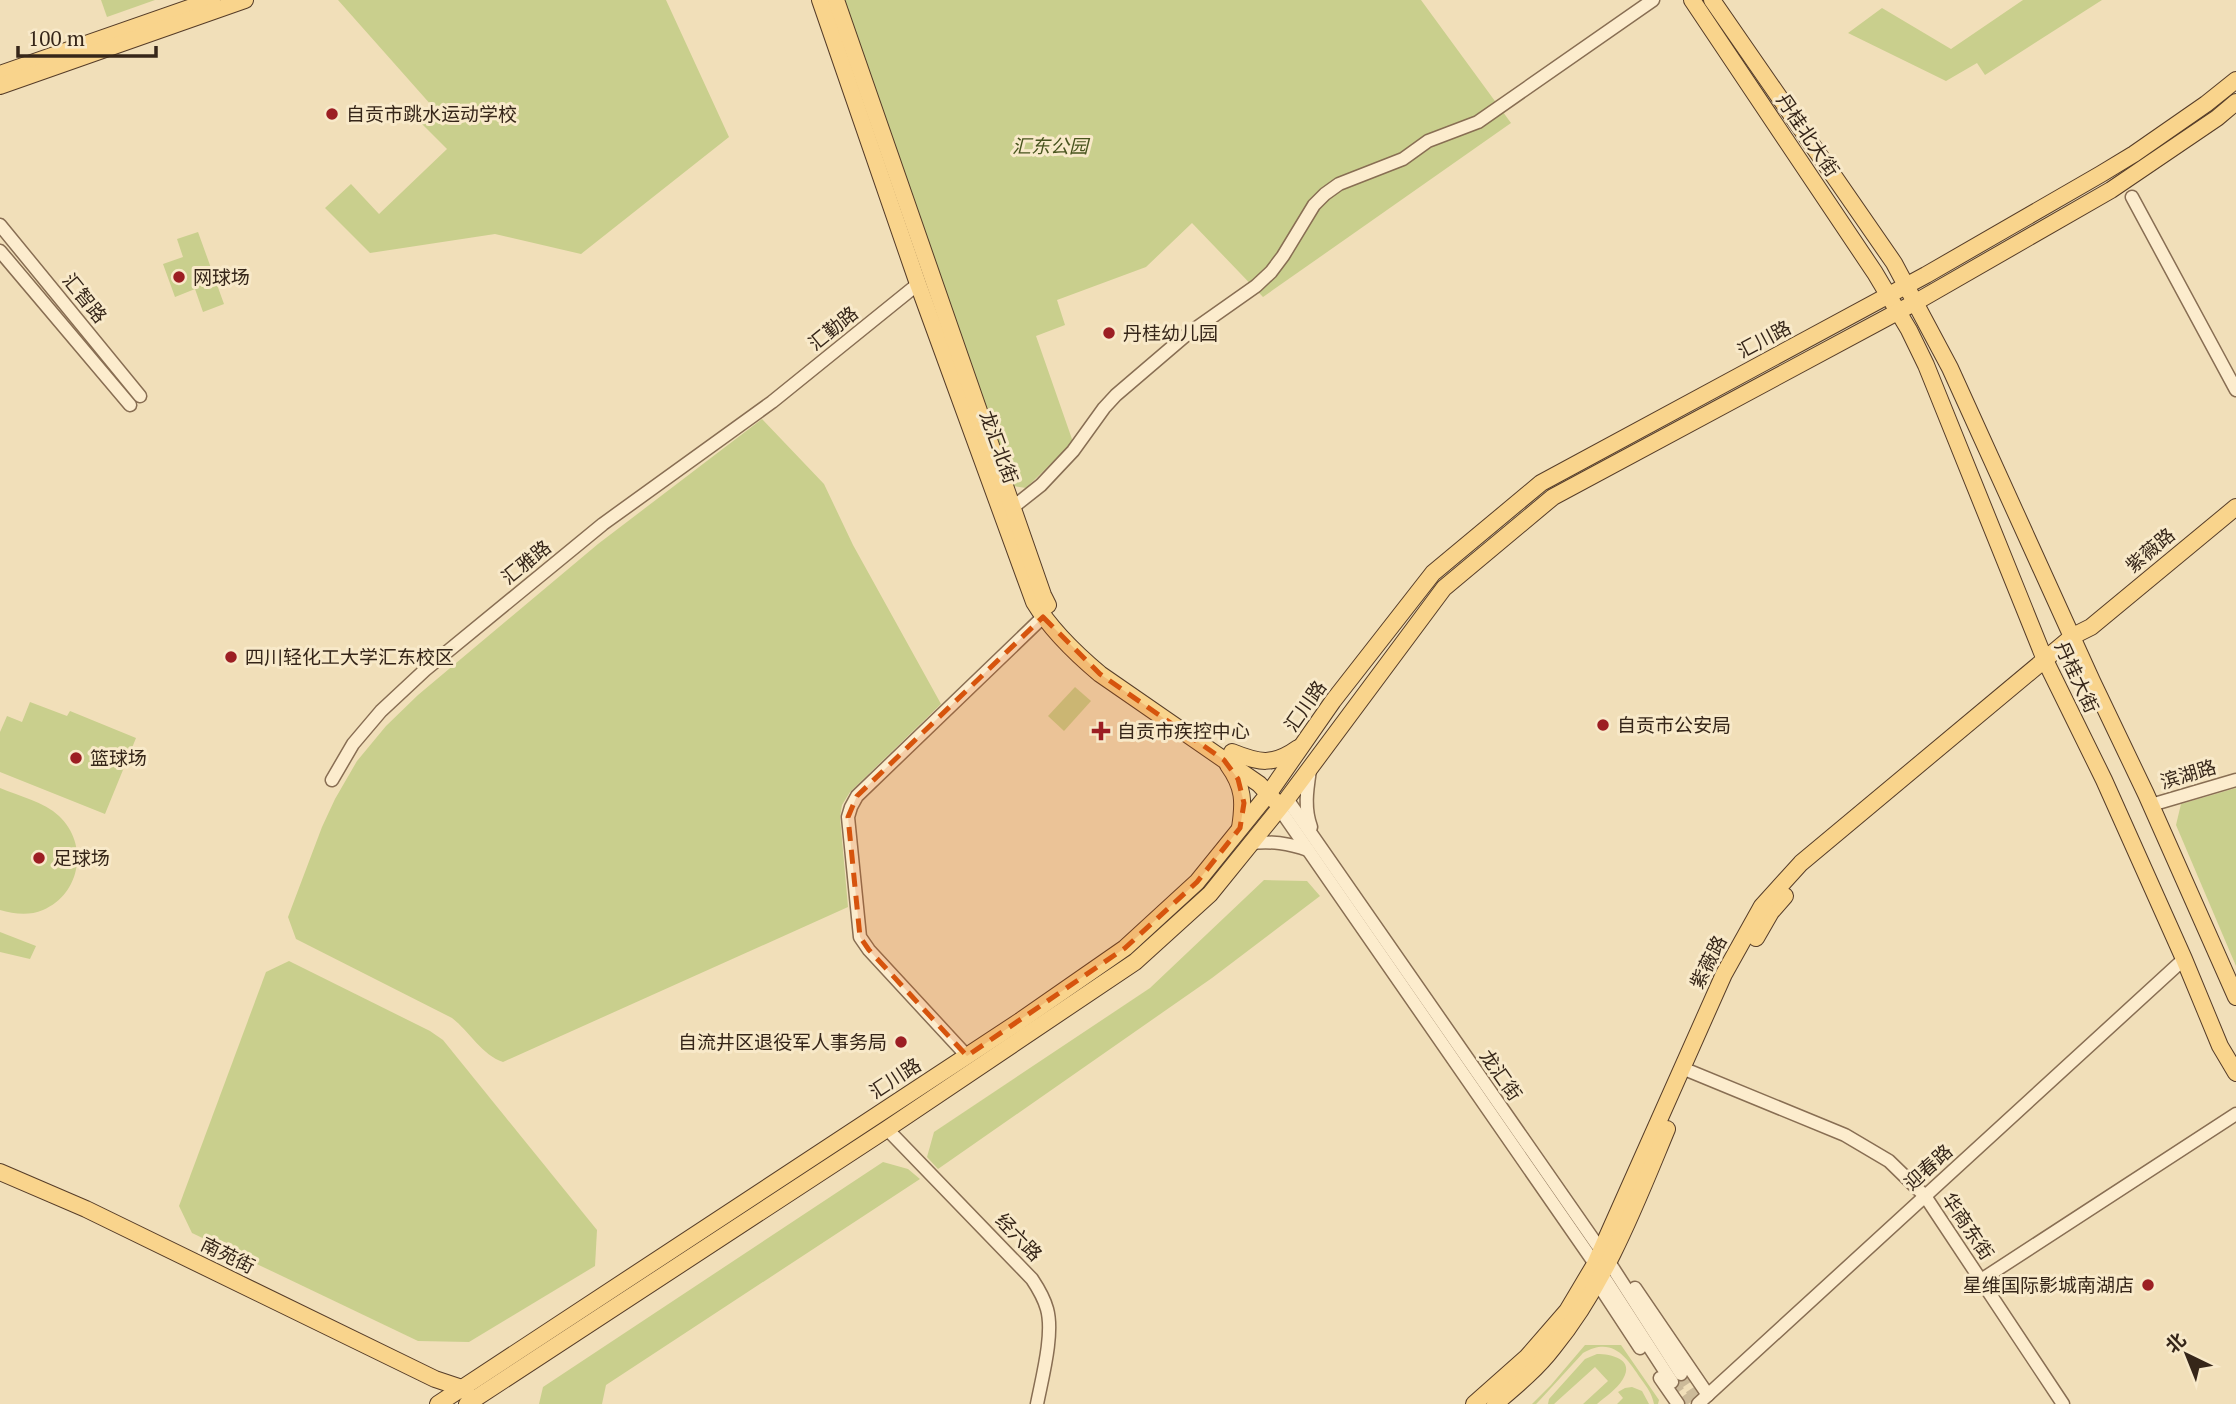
<svg xmlns="http://www.w3.org/2000/svg" width="2236" height="1404" viewBox="0 0 2236 1404" font-family="'PT Serif','Noto Sans SC',serif">
<style>
.green{fill:#c9cf8d}
.lines{fill:none;stroke-linecap:round;stroke-linejoin:round}
.minor-tunnel{stroke:#ccba99;stroke-width:12;stroke-dasharray:12 6;stroke-linecap:butt}
.minor-casing{stroke:#886e53;stroke-width:15}
.major-casing{stroke:#553c28;stroke-width:18}
.minor{stroke:#fceccd;stroke-width:12}
.major{stroke:#f9d48c;stroke-width:16}
.marked{fill:#d6540d;fill-opacity:0.2;stroke:#d6540d;stroke-width:5;stroke-dasharray:14 9;stroke-linejoin:round}
.poi-dot{fill:#9c1e23;stroke:#f8e9c9;stroke-width:2.5}
.labels{text-anchor:middle;stroke-width:6;stroke-linejoin:round;paint-order:stroke}
.poi-label{font-size:19px;fill:#362619;stroke:#f8e9c9;text-anchor:start}
.street-label{font-size:19px;fill:#362619;stroke:#f8e9c9}
.park-label{font-size:19px;font-style:italic;fill:#48541e;stroke:#f8e9c9}
</style>
<rect width="100%" height="100%" fill="#f1dfb9"/>
<g class="green">
<path d="M101,0h54l-48,17z"/>
<path d="M338,0h328l63,137 -148,117 -86,-20 -125,19 -45,-45 26,-24 28,30 68,-65 -28,-28 13,-15z"/>
<path d="M843,0h578l90,123 -248,174 -71,-74 -46,44 -89,33 8,25 -29,11 37,106 -47,46 -13,-2z"/>
<path d="M2023,0h79l-117,75 -8,-12 -31,18 -98,-48 34,-25 69,41z"/>
<path d="M198,232l26,72 -21,8 -8,-23 -20,8 -12,-33 20,-7 -6,-18z"/>
<path d="M762,419l62,65 29,61 88,159 -91,88 -8,13 -2,12 8,90 -345,155c-21,-7 -33,-30 -51,-44l-156,-79 -8,-22 34,-90 13,-28 22,-38 29,-35 32,-31 180,-151z"/>
<path d="M1075,687l16,14 -27,30 -16,-15z"/>
<path d="M30,702l37,14 3,-5 66,27 -31,76 -105,-42v-40l7,-16 15,6z"/>
<path d="M0,788c19,8 44,14 59,28 30,28 22,78 -16,94 -14,6 -29,4 -43,0z"/>
<path d="M2236,788v178l-60,-141 5,-21z"/>
<path d="M1264,880l43,1 13,15 -108,82 -274,191 -11,-12 7,-25 216,-144z"/>
<path d="M0,932l36,14 -6,13 -30,-7z"/>
<path d="M289,961l141,70 13,9 154,190 -2,36 -126,76 -51,-1 -226,-108 -13,-27 87,-234z"/>
<path d="M883,1162l25,7 12,10 -314,206 -4,19h-63l4,-17z"/>
<path d="M1585,1345h36l38,55 -1,4h-4c-2,-10 -7,-17 -13,-25 -15,-22 -28,-43 -58,-26l-44,48 -3,3h-4l19,-19z"/>
<path d="M1597,1354c14,0 38,5 26,25 -6,10 -18,18 -26,25h-14l25,-23 -13,-14 -41,37h-6l1,-5 36,-40z"/>
<path d="M1632,1387l10,4 7,13h-32l6,-6 -5,-6 7,-4z"/>
</g>
<g class="lines">
<g class="minor-tunnel">
<path d="M1681,1374l20,30"/>
<path d="M1672,1382l16,22"/>
</g>
<g class="minor-casing">
<g id="minor">
<path d="M2132,197l104,193"/>
<path d="M0,225l140,171"/>
<path d="M0,251l130,154"/>
<path d="M1012,508l29,-23 32,-34 31,-43 12,-13 69,-59 71,-50 15,-14 12,-16 31,-51 11,-11 14,-10 64,-25 25,-18 50,-19 175,-122"/>
<path d="M1310,770c-3,20 -6,38 1,57"/>
<path d="M332,780l21,-36 28,-33 44,-41 178,-146 169,-122 146,-118"/>
<path d="M1287,799l322,463 72,112"/>
<path d="M2151,805l85,-25"/>
<path d="M1279,808l323,466 70,108"/>
<path d="M1251,843c21,-2 37,0 57,7"/>
<path d="M967,1056l-98,-106 -9,-13 -12,-120 3,-10 6,-11 186,-179"/>
<path d="M1682,1068l163,67 44,26 36,35 138,208"/>
<path d="M887,1129l145,150c6,9 12,19 15,30 7,25 -5,69 -10,95"/>
<path d="M1981,1280l255,-166"/>
<path d="M1598,1284l42,64"/>
<path d="M1635,1288l73,107"/>
<path d="M1660,1378l18,26"/>
<path d="M1698,1404l486,-445"/>
</g>
</g>
<g class="major-casing">
<g id="major">
<path d="M820,0l98,284 116,318c17,28 41,51 66,72l159,110 15,16"/>
<path d="M836,0l207,595 5,10"/>
<path d="M1692,0l183,273 34,57 17,35 119,295 59,120 80,179 36,87 16,27"/>
<path d="M1712,0l182,263 56,105 142,313 54,113 90,203"/>
<path d="M0,74l212,-74"/>
<path d="M0,86l245,-86"/>
<path d="M1232,752c27,11 41,14 66,-4"/>
<path d="M1228,765c16,22 16,37 12,63"/>
<path d="M1756,938l15,-26 14,-16"/>
<path d="M0,1172l86,37 349,170 27,9 4,3"/>
<path d="M438,1404l582,-383 105,-73 72,-66 72,-89 64,-92 100,-128 108,-90 385,-208 175,-101 33,-20 72,-50 30,-24"/>
<path d="M467,1404l420,-275 248,-167 75,-68 77,-95 157,-211 109,-91 363,-195 195,-112 106,-72 19,-16"/>
<path d="M1474,1404l53,-47 40,-46 28,-47 129,-290 38,-68 39,-43 272,-227 18,-9 145,-120"/>
<path d="M1495,1404c20,-17 42,-35 58,-56 53,-65 82,-142 114,-219"/>
</g>
</g>
<use href="#minor" class="minor"/>
<use href="#major" class="major"/>
</g>
<path class="marked" d="M1043,617l57,57 124,86 14,19 6,24 -4,25 -43,54 -72,66 -158,108 -98,-106 -9,-13 -12,-120 9,-21z"/>
<g class="poi-dot">
<circle cx="332" cy="114" r="7"/>
<circle cx="179" cy="277" r="7"/>
<circle cx="1109" cy="333" r="7"/>
<circle cx="231" cy="657" r="7"/>
<circle cx="1603" cy="725" r="7"/>
<path d="M1097.5 720.5h7v7h7v7h-7v7h-7v-7h-7v-7h7z"/>
<circle cx="76" cy="758" r="7"/>
<circle cx="39" cy="858" r="7"/>
<circle cx="901" cy="1042" r="7"/>
<circle cx="2148" cy="1285" r="7"/>
</g>
<g class="labels">
<g class="poi-label">
<text x="346" y="121">自贡市跳水运动学校</text>
<text x="193" y="284">网球场</text>
<text x="1123" y="340">丹桂幼儿园</text>
<text x="245" y="664">四川轻化工大学汇东校区</text>
<text x="1617" y="732">自贡市公安局</text>
<text x="1117" y="738">自贡市疾控中心</text>
<text x="90" y="765">篮球场</text>
<text x="53" y="865">足球场</text>
<text x="887" y="1049" text-anchor="end">自流井区退役军人事务局</text>
<text x="2134" y="1292" text-anchor="end">星维国际影城南湖店</text>
</g>
<g class="street-label">
<text transform="translate(1808 135) rotate(56)" y="7">丹桂北大街</text>
<text transform="translate(85 298) rotate(51)" y="7">汇智路</text>
<text transform="translate(833 328) rotate(-39)" y="7">汇勤路</text>
<text transform="translate(1764 339) rotate(-28)" y="7">汇川路</text>
<text transform="translate(999 447) rotate(70)" y="7">龙汇北街</text>
<text transform="translate(2150 550) rotate(-40)" y="7">紫薇路</text>
<text transform="translate(526 562) rotate(-39)" y="7">汇雅路</text>
<text transform="translate(2077 677) rotate(65)" y="7">丹桂大街</text>
<text transform="translate(1305 706) rotate(-55)" y="7">汇川路</text>
<text transform="translate(2188 774) rotate(-17)" y="7">滨湖路</text>
<text transform="translate(1708 962) rotate(-63)" y="7">紫薇路</text>
<text transform="translate(1501 1075) rotate(55)" y="7">龙汇街</text>
<text transform="translate(895 1078) rotate(-33)" y="7">汇川路</text>
<text transform="translate(1928 1167) rotate(-42)" y="7">迎春路</text>
<text transform="translate(1968 1226) rotate(56)" y="7">华商东街</text>
<text transform="translate(1019 1237) rotate(46)" y="7">经六路</text>
<text transform="translate(228 1255) rotate(26)" y="7">南苑街</text>
</g>
<g class="park-label">
<text x="1050" y="153">汇东公园</text>
</g>
</g>
<g transform="translate(2187 1355) rotate(317)" stroke="#f8e9c9" stroke-width="5" paint-order="stroke">
<path d="M0-5L12 26L0 18L-12 26Z" fill="#362619"/>
<text y="-10" font-size="19" font-weight="bold" text-anchor="middle" fill="#362619">北</text>
</g>
<path d="M18 46v10h138v-10" fill="none" stroke="#362619" stroke-width="3.5"/>
<text x="28" y="46" font-size="21" fill="#362619" stroke="#f8e9c9" stroke-width="5" paint-order="stroke">100 m</text>
</svg>
